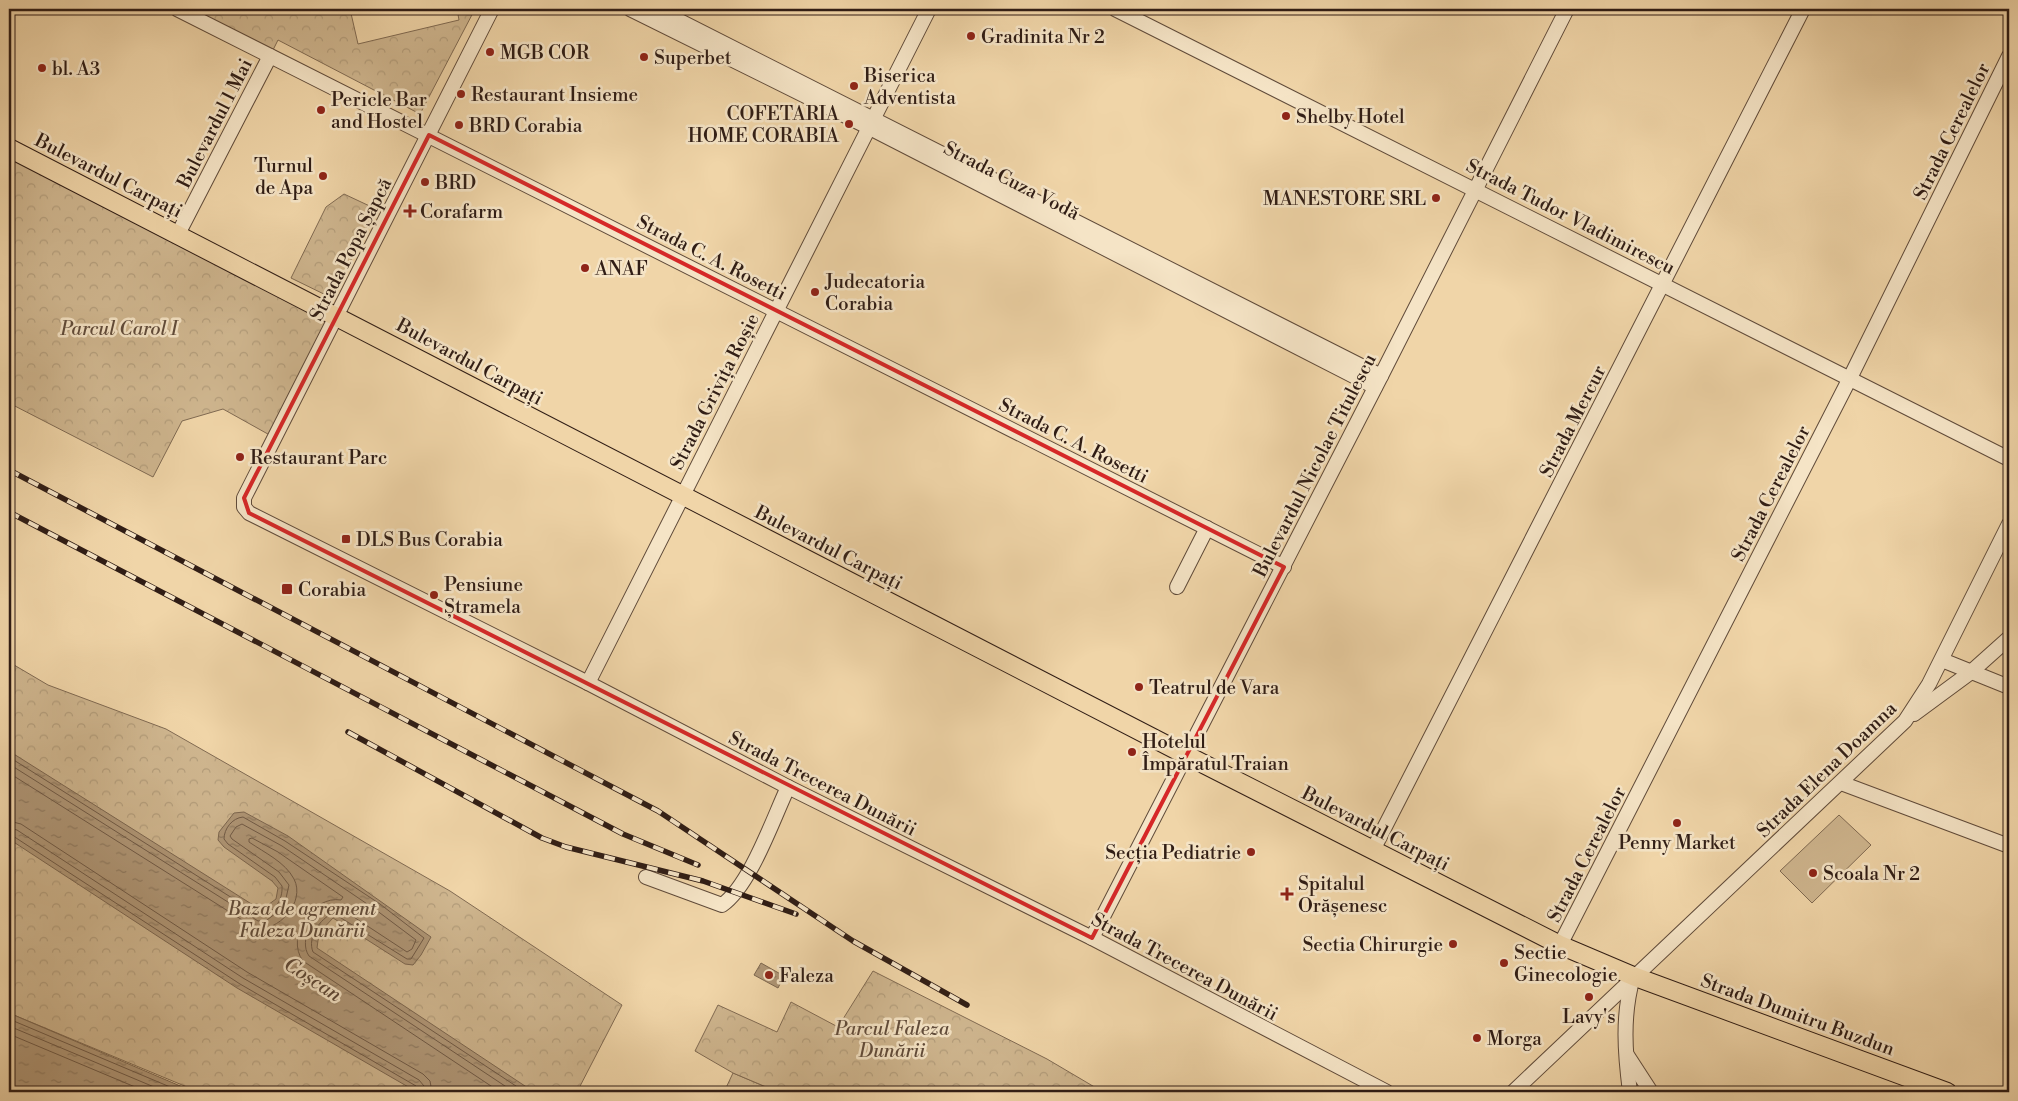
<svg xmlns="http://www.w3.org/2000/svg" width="2018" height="1101" viewBox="0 0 2018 1101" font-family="'Libre Bodoni',serif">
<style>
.grass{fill:url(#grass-tufts);stroke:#806a52}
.forest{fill:url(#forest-crowns);stroke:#806a52}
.garden{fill:#cfb68f;stroke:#806a52}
.water{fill:url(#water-ripples);stroke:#7c664f}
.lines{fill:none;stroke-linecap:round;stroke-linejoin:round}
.shore{stroke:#705a46;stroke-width:1}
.minor-casing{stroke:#604b3a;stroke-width:16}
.major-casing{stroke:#301d15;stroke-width:20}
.minor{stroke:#f5e4c6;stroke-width:14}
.major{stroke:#f0d5a8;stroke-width:18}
.rail-casing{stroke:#301d15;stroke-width:5.5}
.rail{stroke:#f5e4c6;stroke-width:4;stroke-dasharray:11;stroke-linecap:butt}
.marked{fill:none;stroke:#d62828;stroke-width:4;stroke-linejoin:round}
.poi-dot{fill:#8f2418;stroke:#f5e4c6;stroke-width:2}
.labels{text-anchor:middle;stroke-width:5;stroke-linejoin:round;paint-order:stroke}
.poi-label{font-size:19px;fill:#301d15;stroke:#f5e4c6;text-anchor:start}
.street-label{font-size:19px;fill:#301d15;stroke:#f5e4c6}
.park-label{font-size:19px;font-style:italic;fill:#604b3a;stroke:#f5e4c6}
.water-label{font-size:20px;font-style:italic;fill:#5c4737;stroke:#f5e4c6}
</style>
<defs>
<pattern id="grass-tufts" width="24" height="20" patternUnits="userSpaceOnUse" patternTransform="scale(1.25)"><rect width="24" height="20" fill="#cfb68f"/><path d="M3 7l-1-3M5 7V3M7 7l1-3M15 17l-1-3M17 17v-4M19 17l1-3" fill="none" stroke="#b29c7a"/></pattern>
<pattern id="forest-crowns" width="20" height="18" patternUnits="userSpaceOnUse" patternTransform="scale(1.25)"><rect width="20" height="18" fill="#cfb68f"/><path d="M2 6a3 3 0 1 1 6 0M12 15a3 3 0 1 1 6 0" fill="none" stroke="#b29c7a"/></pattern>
<pattern id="water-ripples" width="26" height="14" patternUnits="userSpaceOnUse" patternTransform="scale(1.25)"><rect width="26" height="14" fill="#af9676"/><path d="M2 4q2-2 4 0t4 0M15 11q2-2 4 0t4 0" fill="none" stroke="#8f7a60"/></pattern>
</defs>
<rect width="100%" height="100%" fill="#f0d5a8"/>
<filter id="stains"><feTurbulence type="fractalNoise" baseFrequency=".004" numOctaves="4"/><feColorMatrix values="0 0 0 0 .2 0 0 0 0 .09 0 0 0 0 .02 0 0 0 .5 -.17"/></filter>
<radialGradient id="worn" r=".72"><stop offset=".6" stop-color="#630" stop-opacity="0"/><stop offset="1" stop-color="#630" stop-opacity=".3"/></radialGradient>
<path class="grass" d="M733,1073l45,19h-54z"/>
<g class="forest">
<path d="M177,9h173l8,35 101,-24 -2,-11h18l-55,105 -142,-74 -8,16z"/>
<path d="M9,148l328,167 -62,123 -52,-29 -41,12 -29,56 -144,-74z"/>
<path d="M344,194l32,15 -44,89 -41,-20 35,-71z"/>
<path d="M9,662l39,23 118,44 284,162 172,114 -45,87h-378l-190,-79z"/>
<path d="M873,971l174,88 56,33h-325l-45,-19 -38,-22 23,-46 59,27 14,-30 47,25z"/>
</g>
<path class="garden" d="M1839,815l32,30 -59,58 -32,-32z"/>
<g class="water">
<path d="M9,751l252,159 15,-11 2,-11 -6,-7 -48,-34 -6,-7 1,-8 15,-19 10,-1 44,24 143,101 -10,18 -8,10 -8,-1 -72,-46 -14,15 -2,15 217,144h-117l-180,-104 -228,-149z"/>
<path d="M761,963l23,13 -6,12 -24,-13z"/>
<path d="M9,1013l176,75 14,4h-190z"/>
</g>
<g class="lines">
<g class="shore">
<path d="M9,757l250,158c15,-1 24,-15 23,-29l-7,-9 -47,-33 -4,-5c0,-10 8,-21 19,-22l42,24 95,63 44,34 -13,21h-4l-74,-46c-13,6 -26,24 -20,39l212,140"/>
<path d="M9,764l249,157 9,-1 17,-13 5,-22 -10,-13 -47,-33 -2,-3 6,-9 6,-3 40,22 94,64 40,30 -4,9 -5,3 -67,-44 -8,-1c-18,5 -34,33 -23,49l205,136"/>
<path d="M9,773l246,155c23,5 51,-26 39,-49 -9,-17 -29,-26 -45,-37v-3l3,-1 26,14 65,45 -2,3c-28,-5 -56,37 -38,61l197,131"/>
<path d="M9,821l12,3 226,148 176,102 7,7 2,11"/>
<path d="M9,828l8,2 226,148 176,102 5,6 1,6"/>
<path d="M9,835l4,1 227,148 176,102 3,6"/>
<path d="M9,1019l173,73"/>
<path d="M9,1026l157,66"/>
<path d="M9,1034l138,58"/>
</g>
<g class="minor-casing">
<g id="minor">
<path d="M177,9l1107,558"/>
<path d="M492,9l-248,489v9l5,6 339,170 200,104 304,151 295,154"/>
<path d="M630,9l238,118 507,260"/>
<path d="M656,9l725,367"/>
<path d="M1115,9l894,450"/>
<path d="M178,234l92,-178"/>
<path d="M1177,587l30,-59"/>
<path d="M1942,660l67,27"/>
<path d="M588,683l341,-674"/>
<path d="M1914,714l57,-42 38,-34"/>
<path d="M1841,783l168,63"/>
<path d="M1373,850l430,-841"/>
<path d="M646,877l76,28c28,-19 51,-86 66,-118"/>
<path d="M1092,938l289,-562 186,-367"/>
<path d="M1560,945l290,-567 159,-322"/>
<path d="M1627,1055l24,37"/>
<path d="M1513,1092l392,-371 24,-37 80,-160"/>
<path d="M1630,1092c-5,-39 -8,-76 3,-115"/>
</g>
</g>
<g class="major-casing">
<path id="major" d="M9,148l1177,607 374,190 73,31 314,116"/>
</g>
<use href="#minor" class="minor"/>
<use href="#major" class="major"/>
<g class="rail-casing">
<g id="rail">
<path d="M9,470l649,341 195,130 114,64"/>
<path d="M9,512l614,322 75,31"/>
<path d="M348,732l194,106 24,9 137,34 93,33"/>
</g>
</g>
<use href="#rail" class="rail"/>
</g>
<path class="marked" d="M429,135l855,432 -192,371 -843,-425 -5,-15z"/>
<g class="poi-dot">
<circle cx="971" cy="36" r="5"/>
<circle cx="490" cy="52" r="5"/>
<circle cx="644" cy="57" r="5"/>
<circle cx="42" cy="68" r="5"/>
<circle cx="854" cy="86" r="5"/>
<circle cx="461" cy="94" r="5"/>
<circle cx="321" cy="110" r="5"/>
<circle cx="1286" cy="116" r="5"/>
<circle cx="849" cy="124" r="5"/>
<circle cx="459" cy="125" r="5"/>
<circle cx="323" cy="176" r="5"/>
<circle cx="425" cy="182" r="5"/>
<circle cx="1436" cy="198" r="5"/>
<path d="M407.5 203.5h5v5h5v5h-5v5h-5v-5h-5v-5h5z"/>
<circle cx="585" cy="268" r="5"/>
<circle cx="815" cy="292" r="5"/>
<circle cx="240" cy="457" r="5"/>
<rect x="341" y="534" width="10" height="10" rx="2.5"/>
<rect x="281" y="583" width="12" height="12" rx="2.5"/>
<circle cx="434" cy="595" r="5"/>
<circle cx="1139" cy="687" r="5"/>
<circle cx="1132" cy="752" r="5"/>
<circle cx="1677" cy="823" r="5"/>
<circle cx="1251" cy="852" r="5"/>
<circle cx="1813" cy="873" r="5"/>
<path d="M1284.5 886.5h5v5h5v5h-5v5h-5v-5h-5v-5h5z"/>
<circle cx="1453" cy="944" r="5"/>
<circle cx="1504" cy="963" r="5"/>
<circle cx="769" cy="975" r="5"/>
<circle cx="1589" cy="997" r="5"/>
<circle cx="1477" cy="1038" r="5"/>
</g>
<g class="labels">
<g class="poi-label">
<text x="981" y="43">Gradinita Nr 2</text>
<text x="500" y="59">MGB COR</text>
<text x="654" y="64">Superbet</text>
<text x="52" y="75">bl. A3</text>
<text x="864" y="82">Biserica<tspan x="864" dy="22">Adventista</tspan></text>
<text x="471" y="101">Restaurant Insieme</text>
<text x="331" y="106">Pericle Bar<tspan x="331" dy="22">and Hostel</tspan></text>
<text x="839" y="120" text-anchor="end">COFETARIA<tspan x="839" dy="22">HOME CORABIA</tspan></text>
<text x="1296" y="123">Shelby Hotel</text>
<text x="469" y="132">BRD Corabia</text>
<text x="313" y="172" text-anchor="end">Turnul<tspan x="313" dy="22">de Apa</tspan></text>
<text x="435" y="189">BRD</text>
<text x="1426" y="205" text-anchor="end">MANESTORE SRL</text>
<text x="420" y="218">Corafarm</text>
<text x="595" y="275">ANAF</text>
<text x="825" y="288">Judecatoria<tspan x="825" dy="22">Corabia</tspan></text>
<text x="250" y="464">Restaurant Parc</text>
<text x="356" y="546">DLS Bus Corabia</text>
<text x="444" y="591">Pensiune<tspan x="444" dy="22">Ștramela</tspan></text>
<text x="298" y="596">Corabia</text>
<text x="1149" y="694">Teatrul de Vara</text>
<text x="1142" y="748">Hotelul<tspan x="1142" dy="22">Împăratul Traian</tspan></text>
<text x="1677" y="849" text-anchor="middle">Penny Market</text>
<text x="1241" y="859" text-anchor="end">Secția Pediatrie</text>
<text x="1823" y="880">Scoala Nr 2</text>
<text x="1298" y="890">Spitalul<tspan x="1298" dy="22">Orășenesc</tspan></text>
<text x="1443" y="951" text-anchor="end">Sectia Chirurgie</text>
<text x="1514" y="959">Sectie<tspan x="1514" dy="22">Ginecologie</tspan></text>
<text x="779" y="982">Faleza</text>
<text x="1589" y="1023" text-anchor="middle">Lavy's</text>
<text x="1487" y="1045">Morga</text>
</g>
<g class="street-label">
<text transform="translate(214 123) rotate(-63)" y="7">Bulevardul 1 Mai</text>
<text transform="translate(1951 131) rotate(-64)" y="7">Strada Cerealelor</text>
<text transform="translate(109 175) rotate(27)" y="7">Bulevardul Carpați</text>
<text transform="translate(1012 180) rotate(27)" y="7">Strada Cuza Vodă</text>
<text transform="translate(1571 216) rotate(27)" y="7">Strada Tudor Vladimirescu</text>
<text transform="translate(350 249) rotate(-63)" y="7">Strada Popa Șapcă</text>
<text transform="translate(712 257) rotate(27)" y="7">Strada C. A. Rosetti</text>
<text transform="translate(470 361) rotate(28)" y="7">Bulevardul Carpați</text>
<text transform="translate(714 391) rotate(-63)" y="7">Strada Grivița Roșie</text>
<text transform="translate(1572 421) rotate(-63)" y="7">Strada Mercur</text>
<text transform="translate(1074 440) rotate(27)" y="7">Strada C. A. Rosetti</text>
<text transform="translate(1314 465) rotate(-63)" y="7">Bulevardul Nicolae Titulescu</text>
<text transform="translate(1770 493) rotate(-63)" y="7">Strada Cerealelor</text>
<text transform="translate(829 547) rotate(27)" y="7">Bulevardul Carpați</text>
<text transform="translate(1826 769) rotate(-44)" y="7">Strada Elena Doamna</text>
<text transform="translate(823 783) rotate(27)" y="7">Strada Trecerea Dunării</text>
<text transform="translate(1376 828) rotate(27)" y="7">Bulevardul Carpați</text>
<text transform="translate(1586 854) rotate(-63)" y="7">Strada Cerealelor</text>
<text transform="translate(1185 966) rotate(28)" y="7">Strada Trecerea Dunării</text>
<text transform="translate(1798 1014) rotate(20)" y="7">Strada Dumitru Buzdun</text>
</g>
<g class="park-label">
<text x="119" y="335">Parcul Carol I</text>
<text x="302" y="915">Baza de agrement<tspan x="302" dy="22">Faleza Dunării</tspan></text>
<text x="892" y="1035">Parcul Faleza<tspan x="892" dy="22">Dunării</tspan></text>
</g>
<g class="water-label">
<text transform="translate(313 979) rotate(33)" y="7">Coșcan</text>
</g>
</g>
<rect width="2018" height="1101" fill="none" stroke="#f0d5a8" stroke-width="30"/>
<rect x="10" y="10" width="1998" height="1081" fill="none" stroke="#301d15" stroke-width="2.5"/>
<rect x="15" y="15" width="1988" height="1071" fill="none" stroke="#301d15"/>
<rect width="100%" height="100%" filter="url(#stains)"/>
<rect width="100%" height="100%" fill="url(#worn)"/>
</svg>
